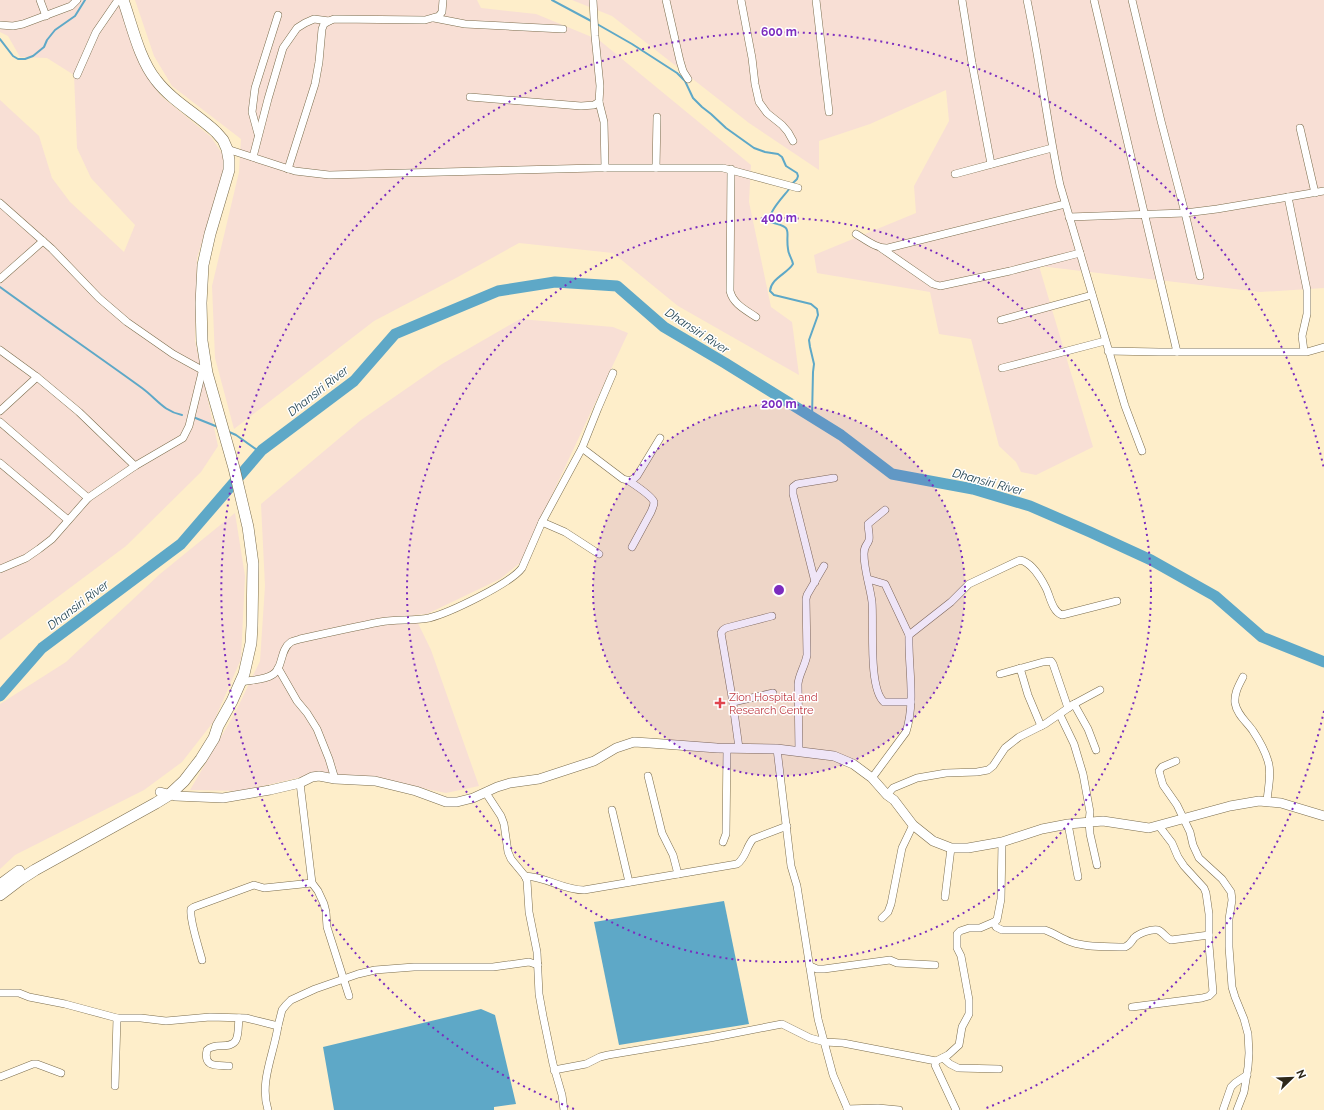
<svg xmlns="http://www.w3.org/2000/svg" width="1324" height="1110" viewBox="0 0 1324 1110" font-family="Raleway,sans-serif">
<style>
.industrial{fill:#f8dfd5}
.water{fill:#5ea8c7}
.lines{fill:none;stroke-linecap:round;stroke-linejoin:round}
.stream{stroke:#5ea8c7;stroke-width:2}
.river{stroke:#5ea8c7;stroke-width:11}
.minor-casing{stroke:#7b6d4d;stroke-width:8}
.tertiary-casing{stroke:#7b6d4d;stroke-width:10}
.primary-casing{stroke:#7b6d4d;stroke-width:12}
.minor{stroke:#fff;stroke-width:7}
.tertiary{stroke:#fff;stroke-width:9}
.primary{stroke:#fff;stroke-width:11}
.ring{fill:none;stroke:#7b2cbf;stroke-width:2;stroke-dasharray:2 4}
.health-dot{fill:#e0444e;stroke:#fff;stroke-width:1.5}
.labels{text-anchor:middle;stroke-width:3;stroke-linejoin:round;paint-order:stroke}
.health-label{font-size:11px;fill:#be3a42;stroke:#fff;text-anchor:start}
.water-label{font-size:12px;font-style:italic;fill:#1d3f4d;stroke:#fff}
.centre{fill:#7b2cbf;stroke:#fff;stroke-width:2}
.ring-label{font-size:12px;text-anchor:middle;font-weight:bold;fill:#7b2cbf;stroke:#fff;stroke-width:3;stroke-linejoin:round;paint-order:stroke}
</style>
<rect width="100%" height="100%" fill="#feeeca"/>
<g class="industrial">
<path d="M0,0h118l25,71 18,25 50,41 12,18v21l-26,82 -2,83 23,105 -17,26 -75,74 -126,94v-540l39,36 13,42 18,24 54,50 11,-27 -44,-47 -14,-30 -3,-73 -27,-17 -27,-1 -12,-21 -8,-4z"/>
<path d="M135,0h342l4,8 55,6 63,26 152,125 -2,37 22,105 21,15 7,53 -121,-69 -65,-53 -94,-10 -63,35 -82,43 -140,108 -19,-71 -3,-72 27,-114 2,-33 -69,-53 -18,-30z"/>
<path d="M572,0h752v288l-64,4 -221,-26 54,181 -57,28 -15,-3 -5,-10 -17,-16 -28,-107 -32,-5 -9,-42 -113,-19 -3,-18 102,-42 -2,-27 35,-65 -3,-31 -76,34 -51,17v29l-70,-47 -137,-107z"/>
<path d="M520,319l93,8 15,6 -108,230 -20,16 -73,35 -13,1 17,35 48,136 -33,7 -69,-14 -58,-6 -78,18 -51,-1 45,-77 25,-52 5,-75 -4,-82 100,-84 81,-56z"/>
<path d="M235,513l10,63 -4,83 -27,62 -32,41 -38,28 -129,65 -15,14v-165l66,-42 94,-88z"/>
</g>
<g class="water">
<path d="M724,901l25,123 -130,21 -25,-123z"/>
<path d="M481,1009l14,6 21,89 -22,3v3h-160l-11,-63z"/>
</g>
<g class="lines">
<g class="stream">
<path d="M552,0l41,22"/>
<path d="M597,24l35,20 45,29 8,8 8,17 9,9 9,7 15,14 28,20 11,4 13,2 4,3 4,9 11,7 1,3 -1,3 -5,5"/>
<path d="M0,39l13,17 5,3h7l8,-3 11,-9 3,-7 8,-10 20,-14 10,-16"/>
<path d="M790,188c-6,8 -23,25 -20,34 25,6 15,7 18,27 0,5 4,9 5,15 -6,10 -22,14 -23,27l4,4 37,9 6,5 1,6 -9,25 1,7 4,17 -1,8 -1,45"/>
<path d="M0,287c47,34 95,67 142,101 15,11 21,23 40,27"/>
<path d="M193,417l25,10"/>
<path d="M227,431l9,4 24,17"/>
</g>
<path class="river" d="M0,696l42,-48 139,-104 81,-94 92,-69 41,-47 103,-43 57,-9 62,4 47,41 61,36 116,72 51,39 81,15 57,17 60,26 61,28 64,36 47,41 62,25"/>
<g class="minor-casing">
<g id="minor">
<path d="M40,0l6,16"/>
<path d="M666,0l14,61 3,10 5,8"/>
<path d="M741,0l11,58 3,26 4,18 8,11 15,12 6,7 5,9"/>
<path d="M816,0l13,112"/>
<path d="M962,0l10,63 19,101"/>
<path d="M1027,0c13,61 20,124 33,185l65,221 17,45"/>
<path d="M1094,0l83,352"/>
<path d="M434,18l31,6 98,5"/>
<path d="M0,25l13,1 10,-2 48,-18 6,-6"/>
<path d="M77,75l19,-43 22,-32"/>
<path d="M470,97l111,9 13,-1 5,-3 1,-16 -5,-50 -2,-36"/>
<path d="M599,102l5,20 1,46"/>
<path d="M1300,128l15,65"/>
<path d="M258,134l-6,-22 3,-24 23,-73"/>
<path d="M227,149l68,22 34,4 267,-7h127l75,20"/>
<path d="M253,157l15,-58 15,-51 14,-20 8,-5 9,-4 15,2"/>
<path d="M656,168l1,-51"/>
<path d="M288,169l27,-85 4,-22 3,-33 2,-5 5,-3 5,-2 91,1 14,-4 3,-4 1,-12"/>
<path d="M731,169l-1,122c3,13 16,19 26,26"/>
<path d="M955,174l97,-26"/>
<path d="M1288,197l19,93v24l-5,22 2,15"/>
<path d="M0,203l52,46 47,49 28,24 46,32 29,16"/>
<path d="M1069,217l116,-4 -24,-92 -29,-121"/>
<path d="M856,234c10,6 21,15 32,14l177,-44"/>
<path d="M881,248l52,36 7,2 70,-15 70,-18"/>
<path d="M1200,276l-15,-63 32,-4 107,-18"/>
<path d="M0,279l43,-38"/>
<path d="M1001,320l91,-25"/>
<path d="M0,350l37,27 42,35 56,54"/>
<path d="M1108,351l51,1h148l17,-5"/>
<path d="M1002,368l103,-27"/>
<path d="M0,411l37,-34"/>
<path d="M0,422l88,76"/>
<path d="M582,448l41,31c6,2 9,2 14,-3l23,-38"/>
<path d="M0,463l68,57"/>
<path d="M629,481c6,4 23,15 25,21 0,4 -2,7 -3,10l-19,35"/>
<path d="M885,510l-17,14c0,5 2,11 1,16 -2,6 -5,5 -5,14 0,16 6,32 8,48 2,22 -4,86 12,100h27"/>
<path d="M542,522l23,10 34,22"/>
<path d="M0,569l26,-11 13,-9 13,-10 36,-41 47,-32 48,-28 6,-12 15,-62"/>
<path d="M868,579l17,5 24,51"/>
<path d="M815,582l-22,-88v-7l4,-3 37,-6"/>
<path d="M278,668l19,33 10,12 10,16 12,30 6,20"/>
<path d="M1020,668l8,27 13,31"/>
<path d="M1000,674l43,-12 8,-1 2,3 15,44"/>
<path d="M1243,677c-4,8 -9,16 -8,26 2,12 12,19 18,28 6,9 12,20 15,30 4,12 0,27 -1,40"/>
<path d="M241,682c10,-2 23,-2 31,-7 12,-7 7,-25 19,-33 2,-1 6,-2 9,-3 27,-6 54,-12 80,-17 16,-3 33,-1 49,-4 20,-5 81,-34 93,-50l20,-46 40,-74 16,-40 15,-35"/>
<path d="M733,702l40,-9"/>
<path d="M1074,704l14,25 8,21"/>
<path d="M1060,715l14,29 9,30 7,38 -1,10 1,12 7,31"/>
<path d="M739,748l-7,-51 -11,-64 2,-3 3,-2 46,-12"/>
<path d="M777,749l14,117 6,20 21,133 15,56 15,35"/>
<path d="M799,752l-1,-68c1,-10 7,-18 9,-29l-1,-56 1,-4 17,-29"/>
<path d="M1176,761l-14,6 -3,4 4,14 14,20 13,27 3,13 6,13 23,21 9,13 1,8 -3,19v28l3,40 3,10 9,22 4,15 1,19 -1,14 -4,25 -7,18"/>
<path d="M648,776l14,57 11,22 5,19"/>
<path d="M872,778l34,-46c10,-31 2,-65 3,-97l42,-33 18,-18 51,-24c11,2 21,18 26,28 4,8 6,23 16,27l55,-14"/>
<path d="M300,783l12,100 6,8 6,13 2,8 1,15 22,69"/>
<path d="M486,793l15,23 3,8 4,28 3,7 14,17 2,5 2,31 8,40 2,42 4,22 10,48 9,31 2,15"/>
<path d="M887,795l6,-7 24,-10 29,-5 31,-1 11,-2 5,-4 12,-18 14,-11 26,-13 29,-20 26,-14"/>
<path d="M612,810l17,72"/>
<path d="M1068,824l10,53"/>
<path d="M723,842l3,-8 1,-86"/>
<path d="M525,876c22,1 38,14 59,14l153,-26c9,-6 9,-17 16,-25l34,-13"/>
<path d="M945,897l6,-49"/>
<path d="M882,918l6,-6 3,-8 11,-56 11,-23"/>
<path d="M994,922l2,5 6,3h43c9,3 17,9 26,12 17,6 37,4 54,5 5,-2 6,-5 9,-9 5,-5 17,-9 24,-8 5,2 8,8 13,10l38,-5"/>
<path d="M202,960c-3,-12 -13,-41 -11,-51l3,-2 60,-22 10,3 48,-5"/>
<path d="M810,966l7,3h7l66,-9 7,3 38,2"/>
<path d="M0,993h19l10,4 36,7 52,14h24l25,3 44,-4 36,1 32,8c-4,28 -19,56 -10,84"/>
<path d="M1132,1007l70,-9 7,-2 4,-4 -4,-47v-31l-3,-21 -2,-5 -20,-22 -6,-9 -6,-14 -13,-17"/>
<path d="M278,1026l4,-16 4,-5 5,-5 24,-11 43,-15 17,-4 39,-3h79l36,-5 9,3"/>
<path d="M943,1058l7,6 8,4 41,1"/>
<path d="M936,1061l12,-6 11,-10 3,-18 7,-13v-14l-8,-44 -4,-8v-14l3,-3 9,-3h11l14,-6 3,-2 4,-21 1,-57"/>
<path d="M229,1066c-12,-1 -26,2 -22,-16 7,-8 24,0 29,-10 3,-6 2,-15 3,-22"/>
<path d="M554,1070l32,-6 14,-7 8,-2 102,-17 72,-14 28,14 15,4 18,1 93,18 -1,4 21,45"/>
<path d="M0,1077l33,-13h4l24,9"/>
<path d="M115,1086l2,-68"/>
<path d="M847,1109l31,-1 21,2"/>
<path d="M1223,1110l8,-23 4,-4 12,-8"/>
</g>
</g>
<g class="tertiary-casing">
<path id="tertiary" d="M160,792l15,4 48,2 47,-8 30,-7 12,-6 7,-1 16,3 40,2 41,10 30,11h11l16,-4 24,-11 13,-4 29,-4 55,-18 22,-13 18,-6 16,1 67,5 60,1 57,7 19,8 19,14 15,17 7,5 19,25 20,16 18,7h17l34,-6 40,-13 26,-5 35,-3 46,7 81,-22 29,-5 22,2 43,13"/>
</g>
<g class="primary-casing">
<g id="primary">
<path d="M0,885l19,-14"/>
<path d="M0,895l21,-16 14,-9 121,-67 13,-8 15,-14 17,-22 13,-21 4,-12 14,-25 12,-27 7,-31 1,-17 1,-62 -5,-37 -14,-59 -27,-95 -5,-32 -1,-38 2,-38 7,-31 19,-64v-10l-2,-11 -4,-9 -7,-8c-19,-18 -44,-31 -60,-52 -17,-21 -24,-55 -33,-80"/>
</g>
</g>
<use href="#minor" class="minor"/>
<use href="#tertiary" class="tertiary"/>
<use href="#primary" class="primary"/>
</g>
<circle cx="779" cy="590" r="186" fill="#7b2cbf" fill-opacity=".12"/>
<g class="ring">
<circle cx="779" cy="590" r="186"/>
<circle cx="779" cy="590" r="372"/>
<path d="M1324 711A558 558 0 0 1 984 1109M574 1109A558 558 0 1 1 1324 469"/>
</g>
<path class="health-dot" d="M718 697h4v4h4v4h-4v4h-4v-4h-4v-4h4z"/>
<g class="labels">
<g class="health-label">
<text x="729" y="701">Zion Hospital and<tspan x="729" dy="13">Research Centre</tspan></text>
</g>
<g class="water-label">
<text transform="translate(697 331) rotate(33)" y="4">Dhansiri River</text>
<text transform="translate(318 391) rotate(-38)" y="4">Dhansiri River</text>
<text transform="translate(988 482) rotate(15)" y="4">Dhansiri River</text>
<text transform="translate(78 605) rotate(-37)" y="4">Dhansiri River</text>
</g>
</g>
<circle cx="779" cy="590" r="6" class="centre"/>
<g class="ring-label">
<text x="779" y="36">600 m</text>
<text x="779" y="222">400 m</text>
<text x="779" y="408">200 m</text>
</g>
<g transform="translate(1292 1078) rotate(67)" stroke="#ffffff" stroke-width="3" paint-order="stroke">
<path d="M0-3L7 15L0 10L-7 15Z" fill="#2e281a"/>
<text y="-6" font-size="11" font-weight="bold" text-anchor="middle" fill="#2e281a">N</text>
</g>
</svg>
